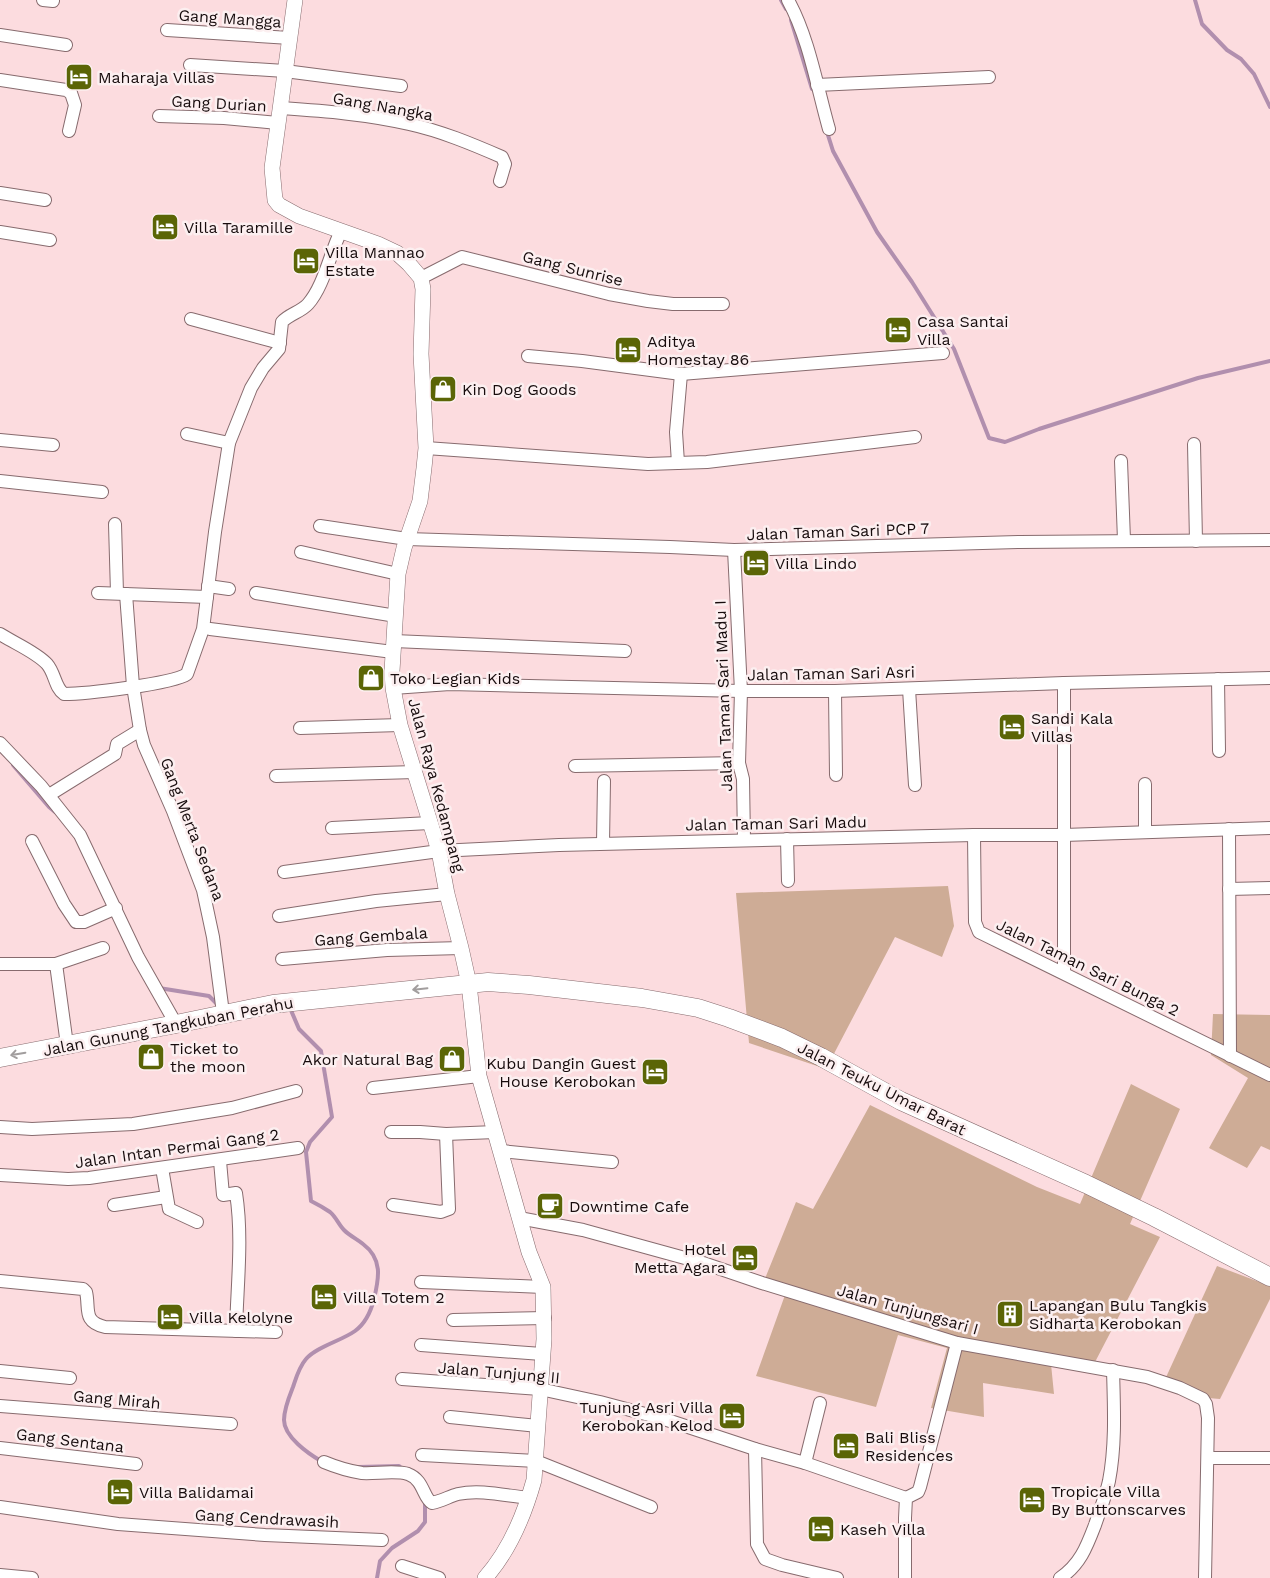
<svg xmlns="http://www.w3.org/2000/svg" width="1270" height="1578" viewBox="0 0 1270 1578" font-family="'Work Sans',sans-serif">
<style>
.green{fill:#ceac96}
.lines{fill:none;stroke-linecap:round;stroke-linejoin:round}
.stream{stroke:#b18fae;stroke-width:4}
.minor-casing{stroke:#876b6e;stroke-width:14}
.tertiary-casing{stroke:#876b6e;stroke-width:16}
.secondary-casing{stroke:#876b6e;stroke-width:19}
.minor{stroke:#fff;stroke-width:12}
.tertiary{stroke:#fff;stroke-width:15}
.secondary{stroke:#fff;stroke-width:18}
.oneway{stroke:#a29e9e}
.labels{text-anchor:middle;stroke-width:5;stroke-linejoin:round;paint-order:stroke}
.street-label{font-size:16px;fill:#170c0d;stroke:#fceff0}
.poi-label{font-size:16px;fill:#170c0d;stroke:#fceff0;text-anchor:start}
</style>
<rect width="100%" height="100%" fill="#fcdcdf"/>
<g class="green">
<path d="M948,886l6,40 -12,31 -47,-20 -69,132 -77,-26 -13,-150z"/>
<path d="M1213,1014l57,1v135l-9,-4 -14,22 -38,-20 39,-70 -37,-23z"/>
<path d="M1131,1084l49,25 -50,115 30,13 -66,127 -44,-10 4,40 -71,-11 1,34 -53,-9 16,-60 -49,-13 -22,72 -120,-31 29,-81 -23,-9 34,-84 17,7 57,-104 167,82 43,17z"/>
<path d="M1217,1266l53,20v13l-50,100 -24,-2 -34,-11z"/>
</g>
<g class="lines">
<g class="stream">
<path d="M781,0l5,9"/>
<path d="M1195,0l7,24 25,26 14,9 13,15 16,33"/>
<path d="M791,20l21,69"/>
<path d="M827,132l6,19 44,81 35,50 42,67 35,89 16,4 34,-13 159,-51 72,-17"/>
<path d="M13,765l36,42 6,5"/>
<path d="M159,988l50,8 9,9"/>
<path d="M290,1008l9,21 22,22 11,66 -22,25 -4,10 5,49c6,3 13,7 19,11 6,5 9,13 14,18 6,6 13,9 19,14 20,15 16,34 11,55 -3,12 -8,24 -19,32 -14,10 -39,16 -49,28 -7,8 -10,19 -13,28 -4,10 -9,22 -9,33 0,17 25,34 37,41"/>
<path d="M359,1467l40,-1 4,4"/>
<path d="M377,1578l3,-17 12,-13 26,-17 7,-9v-19"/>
</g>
<g class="minor-casing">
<g id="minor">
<path d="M43,0l10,1"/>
<path d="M788,0c21,38 29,87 41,129"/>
<path d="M167,30l123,8"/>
<path d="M0,35l66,10"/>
<path d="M190,65l95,6 116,15"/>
<path d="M0,80l66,10 5,3 4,12 -6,26"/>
<path d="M817,85l172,-8"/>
<path d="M280,108c43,3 87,6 129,16 32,7 63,20 93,33l3,7 -5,17"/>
<path d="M159,116l65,2 54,5"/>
<path d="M0,193l45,7"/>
<path d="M0,232l50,8"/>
<path d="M421,278l41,-21 147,37 39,7 25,3h50"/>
<path d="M191,319l89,24"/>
<path d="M528,356l54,5 99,13 262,-21"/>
<path d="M187,434l42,9"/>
<path d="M0,440l53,5"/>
<path d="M1194,444l2,97"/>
<path d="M426,448l222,16 59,-2 208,-25"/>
<path d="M1121,461l3,79"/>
<path d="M678,463l-2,-31 5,-58"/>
<path d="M0,481l102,11"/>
<path d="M115,524l2,69"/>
<path d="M320,526l87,13 263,8 64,3 286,-8 250,-2"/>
<path d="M734,550l7,141 -2,72 4,16 1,61"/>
<path d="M301,552l97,22"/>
<path d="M208,586l21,3"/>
<path d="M98,593l109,4"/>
<path d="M256,593l140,23"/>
<path d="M126,594l7,92 7,44 4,15 29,66 30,79 10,47 10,76"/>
<path d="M210,629l183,23"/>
<path d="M0,634c14,9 36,18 47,30 8,9 8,24 17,30 20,0 109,-10 123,-20l16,-45 12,-97 14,-89 22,-55 12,-20 16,-19 3,-27c7,-8 19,-10 26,-18 16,-18 22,-51 33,-73"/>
<path d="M394,641l231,10"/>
<path d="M1218,679l1,72"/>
<path d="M393,688l57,-4 291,7h94l229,-8 206,-5"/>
<path d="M909,689l6,96"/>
<path d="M835,691l1,84"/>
<path d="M300,728l100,-3"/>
<path d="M0,743l41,43 39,49 58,122 38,67"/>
<path d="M575,766l164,-3"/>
<path d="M276,776l139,-4"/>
<path d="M1145,784v48"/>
<path d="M49,795l66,-41 2,-10 23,-14"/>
<path d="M332,828l98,-5"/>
<path d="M1229,829l1,227"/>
<path d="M974,835l1,87 4,10 291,143"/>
<path d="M787,839l1,42"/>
<path d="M32,841l32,63 12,18h8l32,-14"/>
<path d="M603,843l1,-62"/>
<path d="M284,872l155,-21 120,-6 415,-10h90l206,-7"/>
<path d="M1229,889l41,-1"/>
<path d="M279,916l97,-15 71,-7"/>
<path d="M282,959l105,-9 74,-2"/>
<path d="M0,964h56l47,-16"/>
<path d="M56,964l11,81"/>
<path d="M1064,972v-289"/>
<path d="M373,1088l106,-12"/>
<path d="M0,1127l32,2 101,-5 99,-16 64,-17"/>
<path d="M391,1132h29l26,2 49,-2"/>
<path d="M501,1151l111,11"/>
<path d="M220,1161l3,34 13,-2c7,45 1,93 0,138"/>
<path d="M162,1168l7,41 28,13"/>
<path d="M0,1175l68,4 21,-1 209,-30"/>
<path d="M114,1205l52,-8"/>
<path d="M393,1205l48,7 8,-3 -3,-75"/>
<path d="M519,1218l64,12 120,33 59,20 195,60 190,34 33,11 23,11 3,5 2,14 -3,160"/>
<path d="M0,1281l83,8 3,3c4,16 -4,30 19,35l171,5"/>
<path d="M421,1282l122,5"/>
<path d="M453,1320l92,-2"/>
<path d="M421,1345l121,9"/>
<path d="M0,1371l70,7"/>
<path d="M402,1379l138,10 60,13 64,17 91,30 50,14 101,35"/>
<path d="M0,1406l231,18"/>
<path d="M450,1417l88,9"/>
<path d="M0,1448l136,16"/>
<path d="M755,1449l2,95 8,15 17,6 55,13"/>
<path d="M422,1455l114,6 115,46"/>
<path d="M1208,1458h62"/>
<path d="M324,1462c12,5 25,9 38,11 13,1 34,-3 46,1 16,6 15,24 24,29 10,-2 18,-7 26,-9 23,-5 49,2 71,4"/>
<path d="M805,1463l15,-60"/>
<path d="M0,1507l118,17 147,11 117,5"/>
<path d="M402,1566l37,12"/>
<path d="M0,1575l32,3"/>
<path d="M905,1578v-60l1,-20 12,-6 2,-5 37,-144"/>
<path d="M1060,1578c20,-13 27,-32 35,-53 5,-15 11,-30 14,-44 7,-37 5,-74 4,-111"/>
</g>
</g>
<g class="tertiary-casing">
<path id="tertiary" d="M295,0l-23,168 3,32 4,5 20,11 79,28 19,9 12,11 12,14 2,11 -2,65 5,94 -2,20 -4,33 -16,47 -6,26 -6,97 1,17 7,37 39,126 8,43 14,54 8,36 10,92 50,176 14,35 1,52 -10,141c-10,36 -24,70 -49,98"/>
</g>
<g class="secondary-casing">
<path id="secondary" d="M0,1058l176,-34 97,-20 215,-22 41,3 113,13 56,10 31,10 53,20 39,19 80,44 185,83 68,33 116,60"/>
</g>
<use href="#minor" class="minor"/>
<use href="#tertiary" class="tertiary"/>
<use href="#secondary" class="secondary"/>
</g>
<defs><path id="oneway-shaft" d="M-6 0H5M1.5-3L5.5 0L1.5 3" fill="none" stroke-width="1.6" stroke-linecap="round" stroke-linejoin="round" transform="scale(1.25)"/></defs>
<g class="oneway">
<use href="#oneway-shaft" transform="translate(420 989) rotate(174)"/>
<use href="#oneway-shaft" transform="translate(18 1054) rotate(170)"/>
</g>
<defs>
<g id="hotel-square" transform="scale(1.4375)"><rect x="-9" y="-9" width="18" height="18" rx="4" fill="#5b6506" stroke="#fceff0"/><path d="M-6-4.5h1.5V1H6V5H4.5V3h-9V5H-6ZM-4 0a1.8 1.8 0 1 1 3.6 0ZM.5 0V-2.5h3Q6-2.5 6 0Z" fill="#fff"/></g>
<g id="shop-square" transform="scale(1.4375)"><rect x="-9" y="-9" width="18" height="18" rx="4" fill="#5b6506" stroke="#fceff0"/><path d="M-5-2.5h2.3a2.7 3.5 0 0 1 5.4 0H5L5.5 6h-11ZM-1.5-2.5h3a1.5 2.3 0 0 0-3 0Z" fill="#fff"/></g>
<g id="cafe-square" transform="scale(1.4375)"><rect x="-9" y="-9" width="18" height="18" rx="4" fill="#5b6506" stroke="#fceff0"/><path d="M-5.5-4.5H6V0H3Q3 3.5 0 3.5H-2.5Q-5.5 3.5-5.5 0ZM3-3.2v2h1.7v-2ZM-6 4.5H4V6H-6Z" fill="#fff"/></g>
<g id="building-square" transform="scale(1.4375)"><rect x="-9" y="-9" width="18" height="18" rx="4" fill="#5b6506" stroke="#fceff0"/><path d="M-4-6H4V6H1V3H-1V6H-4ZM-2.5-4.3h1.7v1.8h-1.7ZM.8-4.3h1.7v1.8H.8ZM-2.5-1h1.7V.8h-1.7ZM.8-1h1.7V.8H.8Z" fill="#fff"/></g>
</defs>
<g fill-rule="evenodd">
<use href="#hotel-square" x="79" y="77"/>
<use href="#hotel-square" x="165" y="227"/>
<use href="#hotel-square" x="306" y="261"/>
<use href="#hotel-square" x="898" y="330"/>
<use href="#hotel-square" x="628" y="350"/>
<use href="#shop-square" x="443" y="389"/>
<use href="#hotel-square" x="756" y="563"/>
<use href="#shop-square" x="371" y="678"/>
<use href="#hotel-square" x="1012" y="727"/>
<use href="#shop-square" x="151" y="1057"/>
<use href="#shop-square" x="452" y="1059"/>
<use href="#hotel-square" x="655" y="1072"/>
<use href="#cafe-square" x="550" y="1206"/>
<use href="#hotel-square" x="745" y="1258"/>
<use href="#hotel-square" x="324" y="1297"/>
<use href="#building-square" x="1010" y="1314"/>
<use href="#hotel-square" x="170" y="1317"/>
<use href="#hotel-square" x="732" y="1416"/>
<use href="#hotel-square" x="846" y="1446"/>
<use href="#hotel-square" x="120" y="1492"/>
<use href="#hotel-square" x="1032" y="1500"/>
<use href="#hotel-square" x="821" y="1529"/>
</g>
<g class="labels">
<g class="street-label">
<text transform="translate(230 18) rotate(4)" y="6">Gang Mangga</text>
<text transform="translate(219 103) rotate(3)" y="6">Gang Durian</text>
<text transform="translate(383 106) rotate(10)" y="6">Gang Nangka</text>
<text transform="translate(573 268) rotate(14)" y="6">Gang Sunrise</text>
<text transform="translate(838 531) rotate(-2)" y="6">Jalan Taman Sari PCP 7</text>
<text transform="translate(831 673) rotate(-1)" y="6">Jalan Taman Sari Asri</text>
<text transform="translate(723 696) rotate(-92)" y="6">Jalan Taman Sari Madu I</text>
<text transform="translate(437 785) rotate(75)" y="6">Jalan Raya Kedampang</text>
<text transform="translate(776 823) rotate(-1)" y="6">Jalan Taman Sari Madu</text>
<text transform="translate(193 829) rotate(69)" y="6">Gang Merta Sedana</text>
<text transform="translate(371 936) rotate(-4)" y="6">Gang Gembala</text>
<text transform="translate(1088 967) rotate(26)" y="6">Jalan Taman Sari Bunga 2</text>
<text transform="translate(168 1026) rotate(-11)" y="6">Jalan Gunung Tangkuban Perahu</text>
<text transform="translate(882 1088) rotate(27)" y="6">Jalan Teuku Umar Barat</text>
<text transform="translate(177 1148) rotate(-8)" y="6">Jalan Intan Permai Gang 2</text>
<text transform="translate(908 1309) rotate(16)" y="6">Jalan Tunjungsari I</text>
<text transform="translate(499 1372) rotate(5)" y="6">Jalan Tunjung II</text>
<text transform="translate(117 1399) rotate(5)" y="6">Gang Mirah</text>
<text transform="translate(70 1440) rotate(7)" y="6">Gang Sentana</text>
<text transform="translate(267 1518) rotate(3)" y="6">Gang Cendrawasih</text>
</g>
<g class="poi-label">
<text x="98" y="83">Maharaja Villas</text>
<text x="184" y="233">Villa Taramille</text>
<text x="325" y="258">Villa Mannao<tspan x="325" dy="18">Estate</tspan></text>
<text x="917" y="327">Casa Santai<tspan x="917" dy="18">Villa</tspan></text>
<text x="647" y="347">Aditya<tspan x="647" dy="18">Homestay 86</tspan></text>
<text x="462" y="395">Kin Dog Goods</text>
<text x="775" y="569">Villa Lindo</text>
<text x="390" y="684">Toko Legian Kids</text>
<text x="1031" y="724">Sandi Kala<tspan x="1031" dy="18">Villas</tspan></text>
<text x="170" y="1054">Ticket to<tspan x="170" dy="18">the moon</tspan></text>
<text x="433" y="1065" text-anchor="end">Akor Natural Bag</text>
<text x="636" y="1069" text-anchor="end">Kubu Dangin Guest<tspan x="636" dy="18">House Kerobokan</tspan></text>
<text x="569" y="1212">Downtime Cafe</text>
<text x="726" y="1255" text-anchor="end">Hotel<tspan x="726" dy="18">Metta Agara</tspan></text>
<text x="343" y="1303">Villa Totem 2</text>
<text x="1029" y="1311">Lapangan Bulu Tangkis<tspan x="1029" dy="18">Sidharta Kerobokan</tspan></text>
<text x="189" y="1323">Villa Kelolyne</text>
<text x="713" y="1413" text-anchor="end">Tunjung Asri Villa<tspan x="713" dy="18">Kerobokan Kelod</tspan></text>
<text x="865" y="1443">Bali Bliss<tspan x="865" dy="18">Residences</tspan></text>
<text x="1051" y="1497">Tropicale Villa<tspan x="1051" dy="18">By Buttonscarves</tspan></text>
<text x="139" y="1498">Villa Balidamai</text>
<text x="840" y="1535">Kaseh Villa</text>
</g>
</g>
</svg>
